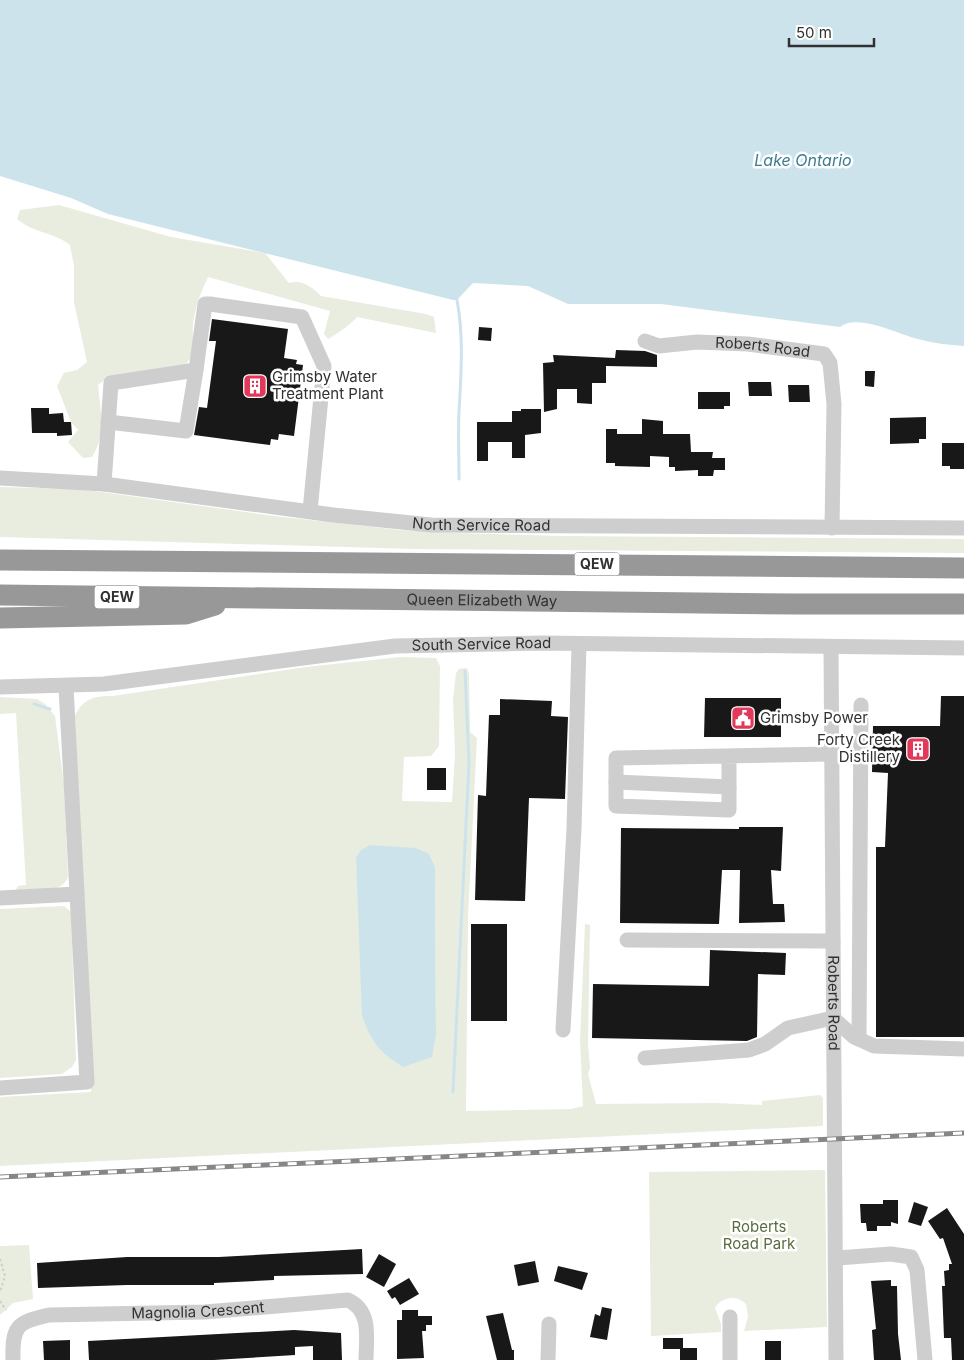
<svg xmlns="http://www.w3.org/2000/svg" width="964" height="1360" viewBox="0 0 964 1360" font-family="Inter,sans-serif">
<style>
.green{fill:#e8eddf;fill-rule:evenodd}
.water{fill:#cce3ec}
.lines{fill:none;stroke-linecap:round;stroke-linejoin:round}
.stream{stroke:#cce3ec;stroke-width:3}
.building{fill:#181818}
.path{stroke:#cecece;stroke-width:2;stroke-dasharray:2.5 2.5;stroke-linecap:butt}
.minor{stroke:#cecece;stroke-width:15}
.highway{stroke:#989898;stroke-width:21}
.rail-casing{stroke:#868686;stroke-width:5}
.rail{stroke:#fff;stroke-width:3;stroke-dasharray:9;stroke-linecap:butt}
.labels{text-anchor:middle;stroke-width:5;stroke-linejoin:round;paint-order:stroke}
.shield{fill:#fff;stroke:#6f6f6f;stroke-width:1}
.shield-label{font-size:14px;font-weight:bold;fill:#313131}
.street-label{font-size:15px;fill:#313131;stroke:#fff}
.poi-label{font-size:15px;fill:#313131;stroke:#fff;text-anchor:start}
.park-label{font-size:15px;fill:#596c3e;stroke:#fff}
.water-label{font-size:16px;font-style:italic;fill:#3f7b92;stroke:#fff}
</style>
<rect width="100%" height="100%" fill="#fff"/>
<g class="green">
<path d="M59,205l112,32 94,16 24,30c13,-4 23,4 32,13l105,18 8,3 2,16 -79,-16c-2,4 -24,20 -29,22l-4,-5 6,-23 -122,-34c-6,13 -12,27 -14,41 -4,17 4,32 -8,46l-76,12 -12,9c2,25 9,49 -6,72l-9,1 -15,-16 10,-12 -7,-8 -14,-36 7,-13 13,-3 10,-8 -13,-60v-36l-4,-21c-16,-13 -37,-12 -53,-26l3,-9z"/>
<path d="M0,487l79,2 195,27 126,14 54,3 109,3 401,3v14l-550,-4 -414,-12z"/>
<path d="M400,657l36,1 4,8 -1,80 -8,10 -27,1 -2,44 50,1 3,-48 -2,-55 3,-26 3,-4 8,-1 2,6 1,58 7,6 -9,179 -2,194 105,-2 12,-3 -3,-66 5,-116 5,1 -2,119 2,24 -2,6 8,30 120,-1 46,2v-4l58,-6 3,3v28l-823,40v-69l91,-5 -16,-376c8,-18 20,-20 38,-20l193,-29zM429,854l6,14 1,166 -77,-135 -3,-41z"/>
<path d="M0,697l37,2 8,5 10,12 9,69 4,92c-6,17 -35,13 -50,13l-2,-1 2,-3 8,-1 -10,-172 -16,1z"/>
<path d="M64,906l7,6 5,148 -4,7 -10,7 -62,4v-169z"/>
<path d="M825,1170l2,157 -83,4 4,-14 -2,-13c-9,-10 -25,-7 -31,4l6,16v8l-70,4 -2,-164z"/>
<path d="M29,1245l4,54 -20,4 -13,12v-69z"/>
</g>
<g class="water">
<path d="M0,0h964v346c-16,-1 -31,-3 -46,-7 -21,-5 -60,-26 -78,-12l-179,-23h-93l-40,-18 -55,-3 -16,17h-4l-345,-86 -37,-16 -71,-22z"/>
<path d="M370,845l46,3 13,6 6,13 1,167 -4,23 -29,10c-25,-16 -30,-23 -41,-51l-6,-158 5,-8z"/>
</g>
<g class="lines">
<g class="stream">
<path d="M457,300c7,38 4,74 2,112 -1,22 0,45 0,67"/>
<path d="M34,704l16,5"/>
<path d="M453,1092l16,-329 -4,-92"/>
</g>
</g>
<g class="building">
<path d="M212,319l76,10 -4,29 13,2 -1,4 7,1 -9,71 -15,-2 -1,6 -7,-1 -1,6 -76,-10 5,-28 8,1 9,-67h-7z"/>
<path d="M479,327l13,1 -1,13 -13,-1z"/>
<path d="M616,350l29,1 12,4v12l-51,-1v17h-14v21l-15,-1v-14h-20v20l-13,3 -1,-49 11,-1 -1,-7 62,3z"/>
<path d="M865,371h10l-1,16 -9,-1z"/>
<path d="M748,382h23l1,14h-23z"/>
<path d="M788,385h21l1,17h-21z"/>
<path d="M698,392h32v14h-6v3h-26z"/>
<path d="M31,408h18v6l14,-1 1,9h7l1,13 -15,1v-3h-25z"/>
<path d="M521,409h20v24l-16,2v23h-13v-16h-24v19h-11v-39h35v-11h9z"/>
<path d="M926,417v22h-7v4l-29,1v-26z"/>
<path d="M642,419l21,2v13h27l1,18h22l-1,6h13v12h-11l-1,6h-15v-6l-23,1v-4h-6v-10l-19,-1v11l-35,-1v-3h-9v-34h11v5h25z"/>
<path d="M942,443h22v26h-14v-3h-8z"/>
<path d="M941,696h23v341h-88v-190h9l3,-74 -16,-1 1,-46h67z"/>
<path d="M705,698h76v39h-77z"/>
<path d="M500,699l52,2 -1,15 17,1 -3,82 -36,-1 -4,103 -50,-1 3,-105 8,1 3,-81h11z"/>
<rect x="427" y="768" width="19" height="22"/>
<path d="M739,827h44l-2,44 -10,-1 2,34h11l1,18 -46,1 1,-53h-18l-3,54 -99,-1 1,-95 118,1z"/>
<rect x="471" y="924" width="36" height="97"/>
<path d="M710,950l76,3 -1,22 -27,-1 -1,63 -10,4 -155,-3 1,-54 116,2z"/>
<path d="M883,1200h15v24l-7,-2v4h-14v5h-10l-1,-8h-5l-1,-19h23z"/>
<path d="M914,1202l14,5 -7,19 -13,-4z"/>
<path d="M947,1208l17,26v126h-12l-1,-22h-7l-2,-52h3l-1,-15 5,-1v-6h3l-9,-26 -3,1 -12,-18z"/>
<path d="M362,1249l1,25 -89,2v4l-60,3v2h-87l-89,3 -1,-25 90,-6h92z"/>
<path d="M379,1254l17,10 -12,23 -18,-10z"/>
<path d="M535,1261l4,21 -21,4 -4,-21z"/>
<path d="M558,1266l30,7 -6,17 -28,-9z"/>
<path d="M409,1278l10,16 -19,11 -5,-8 -3,2 -5,-8z"/>
<path d="M891,1280v6h6l1,48 3,26h-27l-2,-30 4,-1 -5,-48z"/>
<path d="M602,1307l10,2 -5,31 -17,-3 5,-23 5,2z"/>
<path d="M402,1310h16v6h14v9h-6v6h-4l2,27 -27,1v-39h5z"/>
<path d="M503,1313l9,37h2v10h-17l-11,-44z"/>
<path d="M294,1330l47,3 1,27h-29v-14l-18,1v8l-81,5h-125l-1,-19z"/>
<path d="M663,1338h20v10h14v12h-17v-11h-17z"/>
<path d="M70,1340v20h-26l-1,-19z"/>
<rect x="765" y="1341" width="16" height="19"/>
</g>
<g class="lines">
<g class="path">
<path d="M0,1259l5,17 -5,16"/>
<path d="M0,1301l6,9"/>
</g>
<g class="minor">
<path id="s1" d="M645,341l14,5 38,-4 51,2 76,10 6,9 4,41 -2,124"/>
<path d="M108,422l78,9 10,-61"/>
<path id="s2" d="M0,478l104,6 229,31 98,10 533,3"/>
<path d="M104,484l7,-101 85,-13 9,-66h5l92,13 22,49 -14,145"/>
<path id="s3" d="M831,647l5,713"/>
<path id="s4" d="M0,687l104,-3 291,-38 147,-3 422,5"/>
<path d="M729,756v54l-113,-4v-48l215,-4"/>
<path d="M616,782l113,5"/>
<path d="M0,898l77,-4"/>
<path d="M627,940l206,1"/>
<path d="M563,1030l11,-201 5,-185"/>
<path d="M859,1039l2,-334"/>
<path d="M645,1058l104,-8 16,-6 23,-16 45,-10 21,19 20,9 90,3"/>
<path d="M0,1088l87,-6 -21,-395"/>
<path d="M837,1258l54,-4 20,3 6,13 8,90"/>
<path d="M730,1317v43"/>
<path id="s5" d="M13,1360c-1,-34 4,-38 36,-45l156,-3 143,-12c24,11 18,38 18,60"/>
<path d="M548,1360l1,-36"/>
</g>
<g class="highway">
<path d="M0,560l964,8"/>
<path id="s6" d="M0,595l795,9h169"/>
<path d="M0,618l186,-4 29,-9"/>
</g>
<g class="rail-casing">
<path id="rail" d="M0,1177l964,-44"/>
</g>
<use href="#rail" class="rail"/>
</g>
<defs>
<g id="building-square" transform="scale(1.25)"><rect x="-9" y="-9" width="18" height="18" rx="4" fill="#e23859" stroke="#fff"/><path d="M-4-6H4V6H1V3H-1V6H-4ZM-2.5-4.3h1.7v1.8h-1.7ZM.8-4.3h1.7v1.8H.8ZM-2.5-1h1.7V.8h-1.7ZM.8-1h1.7V.8H.8Z" fill="#fff"/></g>
<g id="civic-square" transform="scale(1.25)"><rect x="-9" y="-9" width="18" height="18" rx="4" fill="#e23859" stroke="#fff"/><path d="M-.6-6.5H3V-4.5H.6V-3L4-1V1h2V6H-6V1h2V-1L-.6-3ZM-1.2 2.5V6h2.4V2.5Z" fill="#fff"/></g>
</defs>
<g fill-rule="evenodd">
<use href="#building-square" x="255" y="386"/>
<use href="#civic-square" x="743" y="718"/>
<use href="#building-square" x="918" y="749"/>
</g>
<g class="labels">
<g class="shield">
<rect x="574.5" y="552.5" width="45" height="23" rx="4"/>
<rect x="94.5" y="585.5" width="45" height="23" rx="4"/>
</g>
<g class="shield-label">
<text x="597" y="569">QEW</text>
<text x="117" y="602">QEW</text>
</g>
<g class="street-label">
<text dy="5" stroke="none"><textPath href="#s1" startOffset="119">Roberts Road</textPath></text>
<text dy="5" stroke="none"><textPath href="#s2" startOffset="484">North Service Road</textPath></text>
<text dy="5" stroke="none"><textPath href="#s6" startOffset="482">Queen Elizabeth Way</textPath></text>
<text dy="5" stroke="none"><textPath href="#s4" startOffset="484">South Service Road</textPath></text>
<text dy="5" stroke="none"><textPath href="#s3" startOffset="356">Roberts Road</textPath></text>
<text dy="5" stroke="none"><textPath href="#s5" startOffset="216">Magnolia Crescent</textPath></text>
</g>
<g class="poi-label">
<text x="272" y="382">Grimsby Water<tspan x="272" dy="17">Treatment Plant</tspan></text>
<text x="760" y="723">Grimsby Power</text>
<text x="900" y="745" text-anchor="end">Forty Creek<tspan x="900" dy="17">Distillery</tspan></text>
</g>
<g class="park-label">
<text x="759" y="1232">Roberts<tspan x="759" dy="17">Road Park</tspan></text>
</g>
<g class="water-label">
<text x="803" y="166">Lake Ontario</text>
</g>
</g>
<path d="M789 38v8h85v-8" fill="none" stroke="#313131" stroke-width="2.5"/>
<text x="796" y="38" font-size="15" fill="#313131" stroke="#ffffff" stroke-width="4" paint-order="stroke">50 m</text>
</svg>
